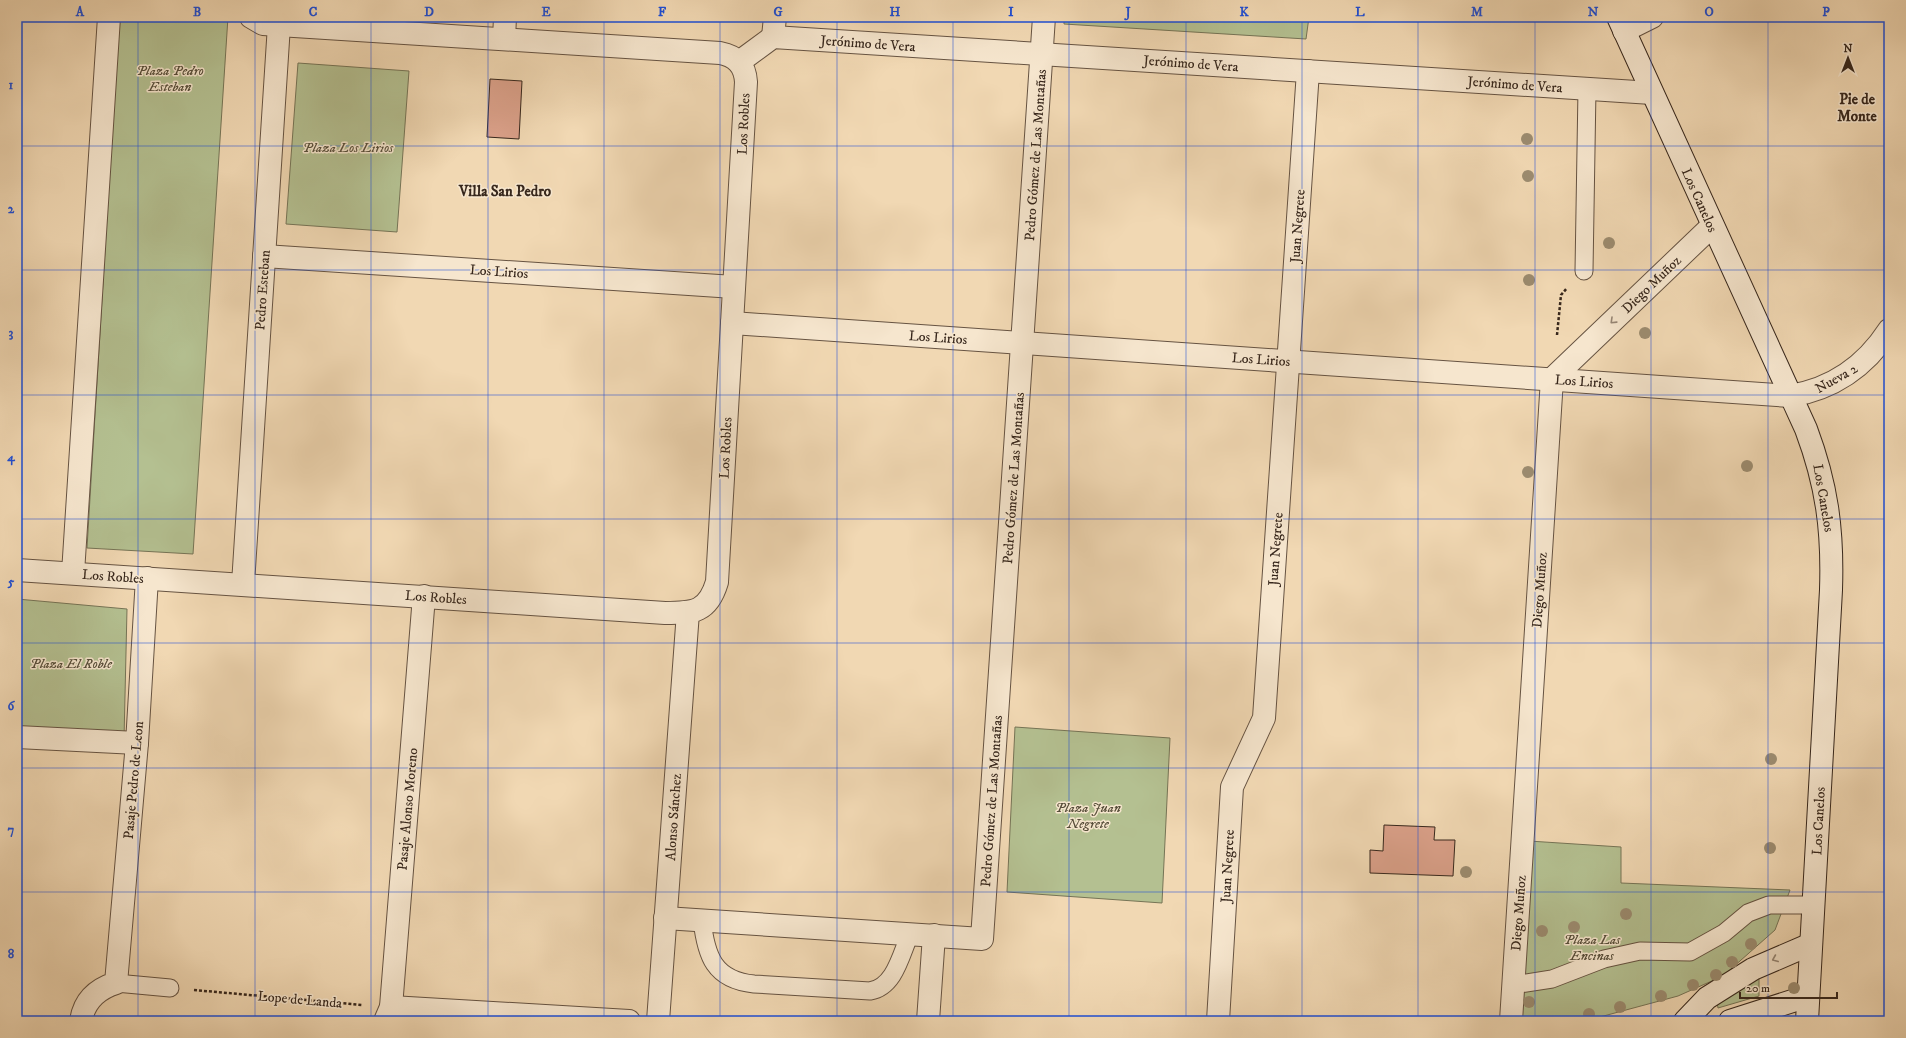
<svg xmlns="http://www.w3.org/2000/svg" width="1906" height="1038" viewBox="0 0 1906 1038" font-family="'IM FELL DW Pica',serif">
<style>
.green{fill:#b4c091;stroke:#767456}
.building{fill:#daa089;stroke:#37271c}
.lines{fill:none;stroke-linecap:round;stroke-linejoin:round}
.lane-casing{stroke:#665342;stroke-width:19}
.street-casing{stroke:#665342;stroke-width:24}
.secondary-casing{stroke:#37271c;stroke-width:24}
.path{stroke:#37271c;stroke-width:2.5;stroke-dasharray:3 2;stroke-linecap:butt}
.lane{stroke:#f6e6ce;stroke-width:17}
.street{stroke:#f6e6ce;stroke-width:22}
.secondary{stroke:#f6e6ce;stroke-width:22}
.tree{fill:#9c8c70}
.oneway{stroke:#968675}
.grid{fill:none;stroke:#1d4ed8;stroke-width:1;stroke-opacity:0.55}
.labels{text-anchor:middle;stroke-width:3;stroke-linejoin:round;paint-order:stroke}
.street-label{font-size:14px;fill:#37271c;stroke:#f6e6ce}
.park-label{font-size:14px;font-style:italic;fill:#564d39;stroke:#f6e6ce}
.neighbourhood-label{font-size:15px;font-weight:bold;fill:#37271c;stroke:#f6e6ce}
.neatline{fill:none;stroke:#1d4ed8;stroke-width:1.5}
.grid-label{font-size:13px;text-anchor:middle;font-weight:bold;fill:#1d4ed8}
</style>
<rect width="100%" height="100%" fill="#f1d8b3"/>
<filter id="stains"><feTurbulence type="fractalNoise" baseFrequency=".005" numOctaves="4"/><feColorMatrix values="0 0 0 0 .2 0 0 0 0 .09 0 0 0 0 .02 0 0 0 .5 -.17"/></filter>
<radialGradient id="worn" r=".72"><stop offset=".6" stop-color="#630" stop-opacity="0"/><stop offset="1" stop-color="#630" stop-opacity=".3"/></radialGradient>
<g class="green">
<path d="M119,17h109l-35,537 -106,-6z"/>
<path d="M1064,17h245l-3,22 -242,-15z"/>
<path d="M298,63l111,8 -12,161 -111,-8z"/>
<path d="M17,599l110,10 -3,130 -107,-7z"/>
<path d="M1015,727l155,11 -8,165 -155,-11z"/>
<path d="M1529,841l92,6v36l169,7 -15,40 -52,46 -45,20 -93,25h-66z"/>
<path d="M1759,966v30l-41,12 -1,-6z"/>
</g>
<g class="building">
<path d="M490,79l32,2 -3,58 -32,-2z"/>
<path d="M1384,825l51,2 -1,13h21l-2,36 -83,-3v-23l13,1z"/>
</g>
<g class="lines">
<g class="lane-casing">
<g id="lane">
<path d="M1584,271l3,-182"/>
<path d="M702,920c4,36 12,60 52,64l116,7c25,-4 31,-37 40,-57"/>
<path d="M116,983l54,5"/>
<path d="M1513,985l39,-6 52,-20 36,-8 50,1 34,-19 24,-20 21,-8h44"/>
</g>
</g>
<g class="street-casing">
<g id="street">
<path d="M1624,31l28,-14"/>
<path d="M773,37l2,-20"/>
<path d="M504,39l1,-22"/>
<path d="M739,62l34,-25 879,56"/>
<path d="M264,256l470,31"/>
<path d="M732,323l1058,73c43,-7 75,-29 99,-66"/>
<path d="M17,570l648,43c29,0 43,-1 52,-31l29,-500c-1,-17 -10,-26 -26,-29l-457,-29 -12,-7"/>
<path d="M73,573l36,-556"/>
<path d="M243,584l36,-559"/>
<path d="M17,737l120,6"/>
<path d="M665,918l317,21 62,-922"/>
<path d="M391,1007l238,14"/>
<path d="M81,1021c3,-20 16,-32 35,-38l21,-240 10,-165"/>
<path d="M385,1021l6,-14 33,-411"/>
<path d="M658,1021l30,-409"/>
<path d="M928,1021l6,-86"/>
<path d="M1218,1021l14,-234 32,-69 44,-647"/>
<path d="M1511,1021l41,-642 160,-153"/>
</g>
</g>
<g class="secondary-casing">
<g id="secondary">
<path d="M1618,17l188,412c21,56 27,101 25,161l-24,431"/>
<path d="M1685,1021l22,-23 46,-29 58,-25"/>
<path d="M1730,1021l78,-25"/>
</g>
</g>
<g class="path">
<path d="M1557,335l4,-40 6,-7"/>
<path d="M194,990l168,15"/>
</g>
<use href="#lane" class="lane"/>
<use href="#street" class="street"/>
<use href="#secondary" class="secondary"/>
</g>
<g class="tree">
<circle cx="1527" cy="139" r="6"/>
<circle cx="1528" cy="176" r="6"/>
<circle cx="1609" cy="243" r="6"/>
<circle cx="1529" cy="280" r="6"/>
<circle cx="1645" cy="333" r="6"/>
<circle cx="1747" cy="466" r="6"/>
<circle cx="1528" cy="472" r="6"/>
<circle cx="1771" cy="759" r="6"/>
<circle cx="1770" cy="848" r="6"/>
<circle cx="1466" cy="872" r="6"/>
<circle cx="1626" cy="914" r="6"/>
<circle cx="1574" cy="927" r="6"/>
<circle cx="1542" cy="931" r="6"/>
<circle cx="1751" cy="944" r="6"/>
<circle cx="1732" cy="962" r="6"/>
<circle cx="1716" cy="975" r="6"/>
<circle cx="1693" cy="985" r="6"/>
<circle cx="1794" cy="988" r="6"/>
<circle cx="1661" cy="996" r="6"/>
<circle cx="1529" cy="1002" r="6"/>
<circle cx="1620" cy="1007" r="6"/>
<circle cx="1589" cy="1014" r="6"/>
</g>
<defs><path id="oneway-chevron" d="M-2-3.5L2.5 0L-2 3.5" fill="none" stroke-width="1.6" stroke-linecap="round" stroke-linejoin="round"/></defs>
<g class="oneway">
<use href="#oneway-chevron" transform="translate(1613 321) rotate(136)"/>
<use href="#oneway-chevron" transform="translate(1775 959) rotate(157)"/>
</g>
<path class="grid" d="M138,17v1004M255,17v1004M371,17v1004M488,17v1004M604,17v1004M720,17v1004M837,17v1004M953,17v1004M1069,17v1004M1186,17v1004M1302,17v1004M1418,17v1004M1535,17v1004M1651,17v1004M1768,17v1004M17,146h1872M17,270h1872M17,395h1872M17,519h1872M17,643h1872M17,768h1872M17,892h1872"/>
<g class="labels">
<g class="street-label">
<text transform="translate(868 43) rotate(4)" y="5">Jerónimo de Vera</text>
<text transform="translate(1191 63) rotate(4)" y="5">Jerónimo de Vera</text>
<text transform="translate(1515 84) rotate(4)" y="5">Jerónimo de Vera</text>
<text transform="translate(743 124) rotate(-87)" y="5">Los Robles</text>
<text transform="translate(1035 155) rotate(-86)" y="5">Pedro Gómez de Las Montañas</text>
<text transform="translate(1700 200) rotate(66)" y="5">Los Canelos</text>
<text transform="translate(1297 226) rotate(-86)" y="5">Juan Negrete</text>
<text transform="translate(499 271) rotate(4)" y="5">Los Lirios</text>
<text transform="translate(1651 284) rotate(-44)" y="5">Diego Muñoz</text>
<text transform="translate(262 290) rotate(-86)" y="5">Pedro Esteban</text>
<text transform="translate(938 337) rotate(4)" y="5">Los Lirios</text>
<text transform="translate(1261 359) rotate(4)" y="5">Los Lirios</text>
<text transform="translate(1836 378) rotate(-29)" y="5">Nueva 2</text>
<text transform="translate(1584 381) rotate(4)" y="5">Los Lirios</text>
<text transform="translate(725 448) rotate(-87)" y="5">Los Robles</text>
<text transform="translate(1013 478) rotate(-86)" y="5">Pedro Gómez de Las Montañas</text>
<text transform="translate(1824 498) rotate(80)" y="5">Los Canelos</text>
<text transform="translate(1275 549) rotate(-86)" y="5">Juan Negrete</text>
<text transform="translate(113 576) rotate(4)" y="5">Los Robles</text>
<text transform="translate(1539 590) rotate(-86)" y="5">Diego Muñoz</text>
<text transform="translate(436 597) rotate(4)" y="5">Los Robles</text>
<text transform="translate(133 780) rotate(-85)" y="5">Pasaje Pedro de Leon</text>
<text transform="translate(991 801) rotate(-86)" y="5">Pedro Gómez de Las Montañas</text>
<text transform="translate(407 809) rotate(-85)" y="5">Pasaje Alonso Moreno</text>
<text transform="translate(673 817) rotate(-86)" y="5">Alonso Sánchez</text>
<text transform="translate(1818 821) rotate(-87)" y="5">Los Canelos</text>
<text transform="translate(1227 866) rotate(-87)" y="5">Juan Negrete</text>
<text transform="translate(1518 913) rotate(-86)" y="5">Diego Muñoz</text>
<text transform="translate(300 999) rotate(5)" y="5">Lope de Landa</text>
</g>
<g class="park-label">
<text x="170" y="75">Plaza Pedro<tspan x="170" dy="16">Esteban</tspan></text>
<text x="348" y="152">Plaza Los Lirios</text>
<text x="71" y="668">Plaza El Roble</text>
<text x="1088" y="812">Plaza Juan<tspan x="1088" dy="16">Negrete</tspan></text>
<text x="1592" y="944">Plaza Las<tspan x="1592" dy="16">Encinas</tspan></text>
</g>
<g class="neighbourhood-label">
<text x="1857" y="104">Pie de<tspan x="1857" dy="17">Monte</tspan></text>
<text x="505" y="196">Villa San Pedro</text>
</g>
</g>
<rect width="1906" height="1038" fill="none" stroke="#f1d8b3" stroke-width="44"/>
<g transform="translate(1848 58)" stroke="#f6e6ce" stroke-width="3" paint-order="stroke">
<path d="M0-3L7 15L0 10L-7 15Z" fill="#37271c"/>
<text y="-6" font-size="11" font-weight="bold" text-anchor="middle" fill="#37271c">N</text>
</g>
<path d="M1740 992v6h97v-6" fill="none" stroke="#37271c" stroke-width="2"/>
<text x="1746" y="992" font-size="12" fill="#37271c" stroke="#f6e6ce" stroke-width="3" paint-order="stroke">20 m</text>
<rect x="22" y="22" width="1862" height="994" class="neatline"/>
<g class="grid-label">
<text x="80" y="16">A</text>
<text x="197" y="16">B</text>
<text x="313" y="16">C</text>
<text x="429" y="16">D</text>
<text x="546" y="16">E</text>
<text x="662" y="16">F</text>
<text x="778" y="16">G</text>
<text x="895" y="16">H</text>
<text x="1011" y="16">I</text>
<text x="1128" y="16">J</text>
<text x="1244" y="16">K</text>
<text x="1360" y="16">L</text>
<text x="1477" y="16">M</text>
<text x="1593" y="16">N</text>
<text x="1709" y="16">O</text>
<text x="1826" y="16">P</text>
<text x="11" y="89">1</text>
<text x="11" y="213">2</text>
<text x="11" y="337">3</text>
<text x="11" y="461">4</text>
<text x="11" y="586">5</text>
<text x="11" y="710">6</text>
<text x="11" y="834">7</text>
<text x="11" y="958">8</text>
</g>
<rect width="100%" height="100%" filter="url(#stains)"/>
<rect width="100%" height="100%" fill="url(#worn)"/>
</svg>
